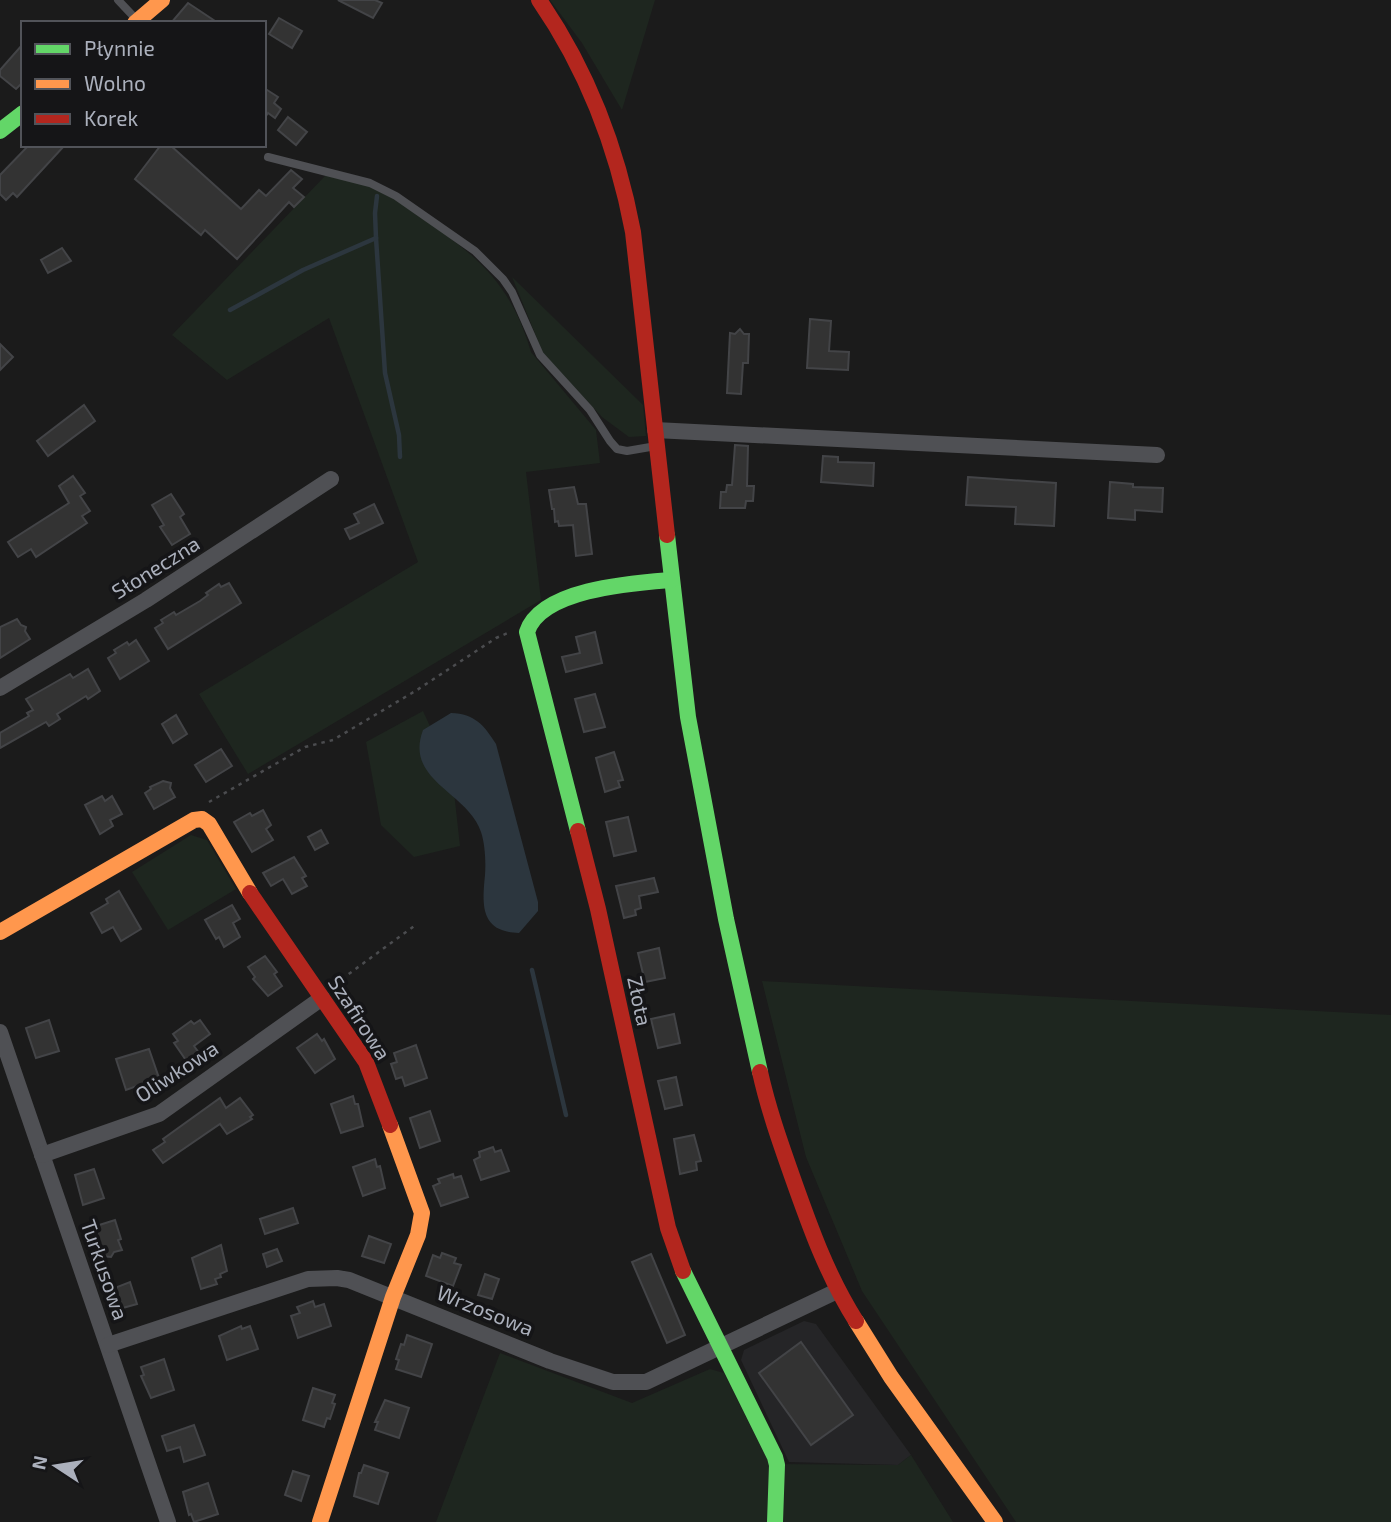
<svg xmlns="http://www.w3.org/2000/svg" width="1391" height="1522" viewBox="0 0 1391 1522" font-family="'Exo 2',sans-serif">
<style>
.built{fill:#252527}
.green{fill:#1e261f}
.water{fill:#2c363e}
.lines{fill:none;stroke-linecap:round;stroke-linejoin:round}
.stream{stroke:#2c363e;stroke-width:4.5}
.building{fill:#333;stroke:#434447;stroke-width:2}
.path{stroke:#4b4c4f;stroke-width:2.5;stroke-dasharray:3.5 5;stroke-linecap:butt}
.lane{stroke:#4f5054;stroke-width:8}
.street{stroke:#4f5054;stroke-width:16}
.fast{stroke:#63d668;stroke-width:16}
.slow{stroke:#ff974d;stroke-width:16}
.jam{stroke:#b3261e;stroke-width:16}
.labels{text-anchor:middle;stroke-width:7;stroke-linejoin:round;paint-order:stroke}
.street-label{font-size:21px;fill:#abb0bc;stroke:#151517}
</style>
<rect width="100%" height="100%" fill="#1b1b1b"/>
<path class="built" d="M804,1321l12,3 95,131 -13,10 -109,-3 -48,-102 3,-10z"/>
<g class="green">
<path d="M550,0h105l-33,110 -40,-67z"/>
<path d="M326,175c17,5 36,8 52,14 14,6 28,18 40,27 58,38 93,67 113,136l65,78 4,33 -74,9 15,128 -293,174 -49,-80 219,-132 -89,-244 -102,62 -55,-45z"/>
<path d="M512,277l131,128 3,31 -17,1 -27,-20 -59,-64z"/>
<path d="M423,711l29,63 8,72 -46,11 -33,-32 -15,-83z"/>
<path d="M191,835l16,5 29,49 -68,41 -36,-58z"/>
<path d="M762,981l629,34v507h-375l-154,-231 -56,-134z"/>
<path d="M500,1353l132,50 78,-34 14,4 46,91 128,1 13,-10 42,67h-517z"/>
</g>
<path class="water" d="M451,713c24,1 33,12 45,31l42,158v9l-19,22c-39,-1 -37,-28 -34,-58 1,-13 0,-31 -4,-43 -13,-40 -77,-51 -58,-102z"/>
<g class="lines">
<g class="stream">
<path d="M377,196l-2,17 1,25 9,135 14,62 1,22"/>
<path d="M230,310l73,-40 73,-32"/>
<path d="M532,970l34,145"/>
</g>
</g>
<g class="building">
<path d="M338,0h37l7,3 -9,15z"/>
<path d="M188,3l30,20h-47z"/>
<path d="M279,18l23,13 -10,17 -23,-14z"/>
<path d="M23,44v38l-7,7 -16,-13v-6z"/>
<path d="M264,88l14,9 -4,6 7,6 -6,9 -7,-5 -4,6z"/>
<path d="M288,117l19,15 -11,13 -18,-15z"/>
<path d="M29,145h36l-48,52 -4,-4 -7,7 -6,-6v-19z"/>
<path d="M161,145h9l71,64 18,-19 7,6 25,-26 11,9 -9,9 11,9 -10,10 -5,-5 -52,57 -32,-29 -4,5 -66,-56z"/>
<path d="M62,248l9,13 -23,12 -7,-13z"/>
<path d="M810,319l21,2 -2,30 20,1 -1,18 -41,-2z"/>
<path d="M740,329l4,5h5l-1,29h-5l-2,31 -14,-1 3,-60 5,1z"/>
<path d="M0,344l13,13 -13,13z"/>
<path d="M84,405l11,16 -47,35 -11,-15z"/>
<path d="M735,445l13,1 -1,40h7l-1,15h-7l-1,7h-25l1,-16h5l1,-7h5z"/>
<path d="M823,456l15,1v5l36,1 -1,23 -52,-4z"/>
<path d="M73,476l12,17 -5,3 10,15 -8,5 5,7 -51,34 -5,-8 -13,8 -10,-15 61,-39 -10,-17z"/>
<path d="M968,477l88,6 -2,43 -39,-2 1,-17 -50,-2z"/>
<path d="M1110,482l23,2v3l30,1 -1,24 -27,-2v10l-27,-2z"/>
<path d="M574,487l4,17h8l6,50 -16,2 -3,-31 -14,1 -1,-5 -3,1 -1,-13h-2l-3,-19z"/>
<path d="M171,494l13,20 -4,3 10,17 -18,11 -12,-18 4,-2 -12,-20z"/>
<path d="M374,504l9,19 -33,16 -5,-10 14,-6 -5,-9z"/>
<path d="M229,583l12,20 -73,46 -13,-21 8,-5 -2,-3 13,-8 2,3 24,-14 8,-6 -2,-2 13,-9 2,3z"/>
<path d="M17,619l4,6 5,2 -1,4 5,8 -30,19v-31z"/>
<path d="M595,632l7,31 -36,9 -4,-15 18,-4 -4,-16z"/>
<path d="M136,640l13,21 -29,18 -12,-21 8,-5 -2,-3 13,-8 2,3z"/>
<path d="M88,669l12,22 -12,8 -2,-3 -29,18 3,5 -11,7 -3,-4 -46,26v-15l29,-17 -2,-3 6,-3 -7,-11 44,-25 3,4z"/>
<path d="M595,694l10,33 -21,5 -9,-33z"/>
<path d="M176,715l11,19 -14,9 -11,-19z"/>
<path d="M221,749l11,17 -26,16 -11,-17z"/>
<path d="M614,752l9,28 -5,1 2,6 -15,5 -9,-34z"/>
<path d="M163,781l8,2 -1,5 5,9 -21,12 -9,-16 6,-4 -1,-2z"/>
<path d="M102,796l3,5 7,-5 10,18 -12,6 3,6 -13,8 -15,-29z"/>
<path d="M263,810l8,15 -5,4 7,11 -21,12 -18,-30 16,-9 2,3z"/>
<path d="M628,817l8,34 -22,5 -8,-34z"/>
<path d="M321,830l7,13 -13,7 -7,-13z"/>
<path d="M294,857l12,19 -4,2 5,8 -15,8 -9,-15 -12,7 -8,-13z"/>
<path d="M654,878l4,14 -19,4 2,12 -6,2 1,5 -12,3 -8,-32z"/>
<path d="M119,891l22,38 -20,12 -8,-14 -11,6 -11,-20 17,-10 -2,-4z"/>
<path d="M232,905l8,14 -7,4 7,14 -16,10 -5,-10 -3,2 -11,-19z"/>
<path d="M659,948l6,30 -20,4 -7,-29z"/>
<path d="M265,956l12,16 -3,2 8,12 -14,10 -15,-17 2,-2 -7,-10z"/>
<path d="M674,1014l6,29 -22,5 -7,-29z"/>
<path d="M49,1020l10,31 -23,7 -10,-30z"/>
<path d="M200,1020l10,14 -16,12 8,11 -12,9 -16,-23 4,-2 -5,-7 18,-13 3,3z"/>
<path d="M317,1034l5,7 2,-2 11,20 -20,14 -18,-25z"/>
<path d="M416,1045l11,33 -22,8 -3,-9 -6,2 -5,-15 6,-2 -3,-9z"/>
<path d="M149,1049l10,29 -33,12 -10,-31z"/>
<path d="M676,1077l6,28 -17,4 -7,-28z"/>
<path d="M353,1096l2,8h3l5,22 -22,7 -10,-29z"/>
<path d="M220,1098l6,10 14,-10 13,17 -3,2 2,2 -25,15 -7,-10 -57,39 -10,-13 12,-8 -2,-3z"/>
<path d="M430,1111l10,30 -20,7 -10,-30z"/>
<path d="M694,1135l7,26 -5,1 1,8 -17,4 -6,-35z"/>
<path d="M493,1147l2,5 6,-2 8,21 -28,9 -7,-20 6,-3 -1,-5z"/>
<path d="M375,1159l2,8 3,-1 5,22 -22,8 -10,-29z"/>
<path d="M94,1169l10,29 -21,7 -8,-30z"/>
<path d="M453,1174l1,4 7,-2 7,21 -27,9 -8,-20 7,-3 -2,-4z"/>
<path d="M293,1208l5,15 -33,11 -5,-15z"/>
<path d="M115,1220l6,19 -3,1 4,10 -8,2 -3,5 -9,-1 -9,-29z"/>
<path d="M369,1236l22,8 -7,19 -22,-7z"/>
<path d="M221,1245l6,26 -7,3 1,3 -6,2 2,5 -16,5 -9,-31z"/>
<path d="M277,1249l5,12 -15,6 -4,-13z"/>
<path d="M442,1253l14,5 -2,5 7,2 -8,21 -27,-10 7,-21 7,3z"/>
<path d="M651,1254l34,81 -18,8 -35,-81z"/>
<path d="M485,1274l14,5 -7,20 -14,-4z"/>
<path d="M130,1282l7,22 -18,5 -7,-20z"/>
<path d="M313,1301l2,6 9,-3 7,22 -33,12 -7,-22 9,-3 -3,-6z"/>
<path d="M241,1326l1,3 8,-3 8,23 -31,11 -8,-24z"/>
<path d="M407,1335l25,9 -11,33 -25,-8 3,-9 -3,-1 5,-15 3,1z"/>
<path d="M801,1342l52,73 -42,30 -52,-72z"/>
<path d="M164,1359l10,31 -23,8 -10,-22 3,-1 -3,-8z"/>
<path d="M313,1388l22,7 -3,8 3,1 -5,15 -3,-1 -3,9 -21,-7z"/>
<path d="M385,1400l24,8 -10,30 -24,-8 3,-8h-3z"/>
<path d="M194,1425l11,30 -21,7 -4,-15 -13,4 -5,-15z"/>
<path d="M364,1465l24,8 -10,31 -24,-8 5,-23h2z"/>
<path d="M293,1471l16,5 -8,25 -16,-6z"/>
<path d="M208,1483l10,31 -24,8 -3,-8 -2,1 -6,-23z"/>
</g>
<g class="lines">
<g class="path">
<path d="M209,802l96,-55 28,-7 84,-50 79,-52 14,-6"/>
<path d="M335,984l82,-60"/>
</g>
<g class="lane">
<path d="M118,0l17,18"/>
<path d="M268,157l102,26 26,13 79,55 28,28 9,13 28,63 50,55 20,31 7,8 10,2 29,-5"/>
</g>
<g class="street">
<path d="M655,430l502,25"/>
<path d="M0,688l146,-88 185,-121"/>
<path d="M0,1032l168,490"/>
<path d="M42,1155l117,-41 163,-116"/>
<path d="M108,1345l200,-66 29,-1 12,2 201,81 63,21h33l191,-91"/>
</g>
<g class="fast">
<path d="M0,131l23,-18"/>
<path d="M667,535l21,182 38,202 34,153"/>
<path d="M578,831l-51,-199c14,-43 106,-49 144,-52"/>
<path d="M683,1271l92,186 2,8 -2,57"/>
</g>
<g class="slow">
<path d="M135,23l27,-23"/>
<path d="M0,932l194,-112 8,-1 7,5 41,69"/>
<path d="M856,1321l35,56 104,145"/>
<path d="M320,1522l73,-225 25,-62 4,-22 -32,-88"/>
</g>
<g class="jam">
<path d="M539,0c49,71 78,147 94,232l34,303"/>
<path d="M578,831l20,78 70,319 15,43"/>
<path d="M250,893l116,169 24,63"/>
<path d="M760,1072c8,36 20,70 32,104 18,51 35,99 64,145"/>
</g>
</g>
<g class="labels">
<g class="street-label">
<text transform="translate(156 568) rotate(-32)" y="7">Słoneczna</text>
<text transform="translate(639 1001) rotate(78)" y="7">Złota</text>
<text transform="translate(359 1018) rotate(57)" y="7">Szafirowa</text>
<text transform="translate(177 1072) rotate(-33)" y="7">Oliwkowa</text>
<text transform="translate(104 1270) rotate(71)" y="7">Turkusowa</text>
<text transform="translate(485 1311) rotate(22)" y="7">Wrzosowa</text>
</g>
</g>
<rect x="21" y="21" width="245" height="126" fill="#151517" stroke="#515359" stroke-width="2"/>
<rect x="35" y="44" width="35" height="10" fill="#63d668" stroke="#515359" stroke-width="2"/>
<text x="84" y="56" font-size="21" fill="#abb0bc">Płynnie</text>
<rect x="35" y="79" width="35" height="10" fill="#ff974d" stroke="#515359" stroke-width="2"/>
<text x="84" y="91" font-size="21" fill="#abb0bc">Wolno</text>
<rect x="35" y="114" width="35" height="10" fill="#b3261e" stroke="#515359" stroke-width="2"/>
<text x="84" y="126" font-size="21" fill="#abb0bc">Korek</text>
<g transform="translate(56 1466) rotate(282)" stroke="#151517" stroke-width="5" paint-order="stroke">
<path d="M0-5L12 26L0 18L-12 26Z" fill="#abb0bc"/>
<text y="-10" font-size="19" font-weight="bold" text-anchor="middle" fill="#abb0bc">N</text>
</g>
</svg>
